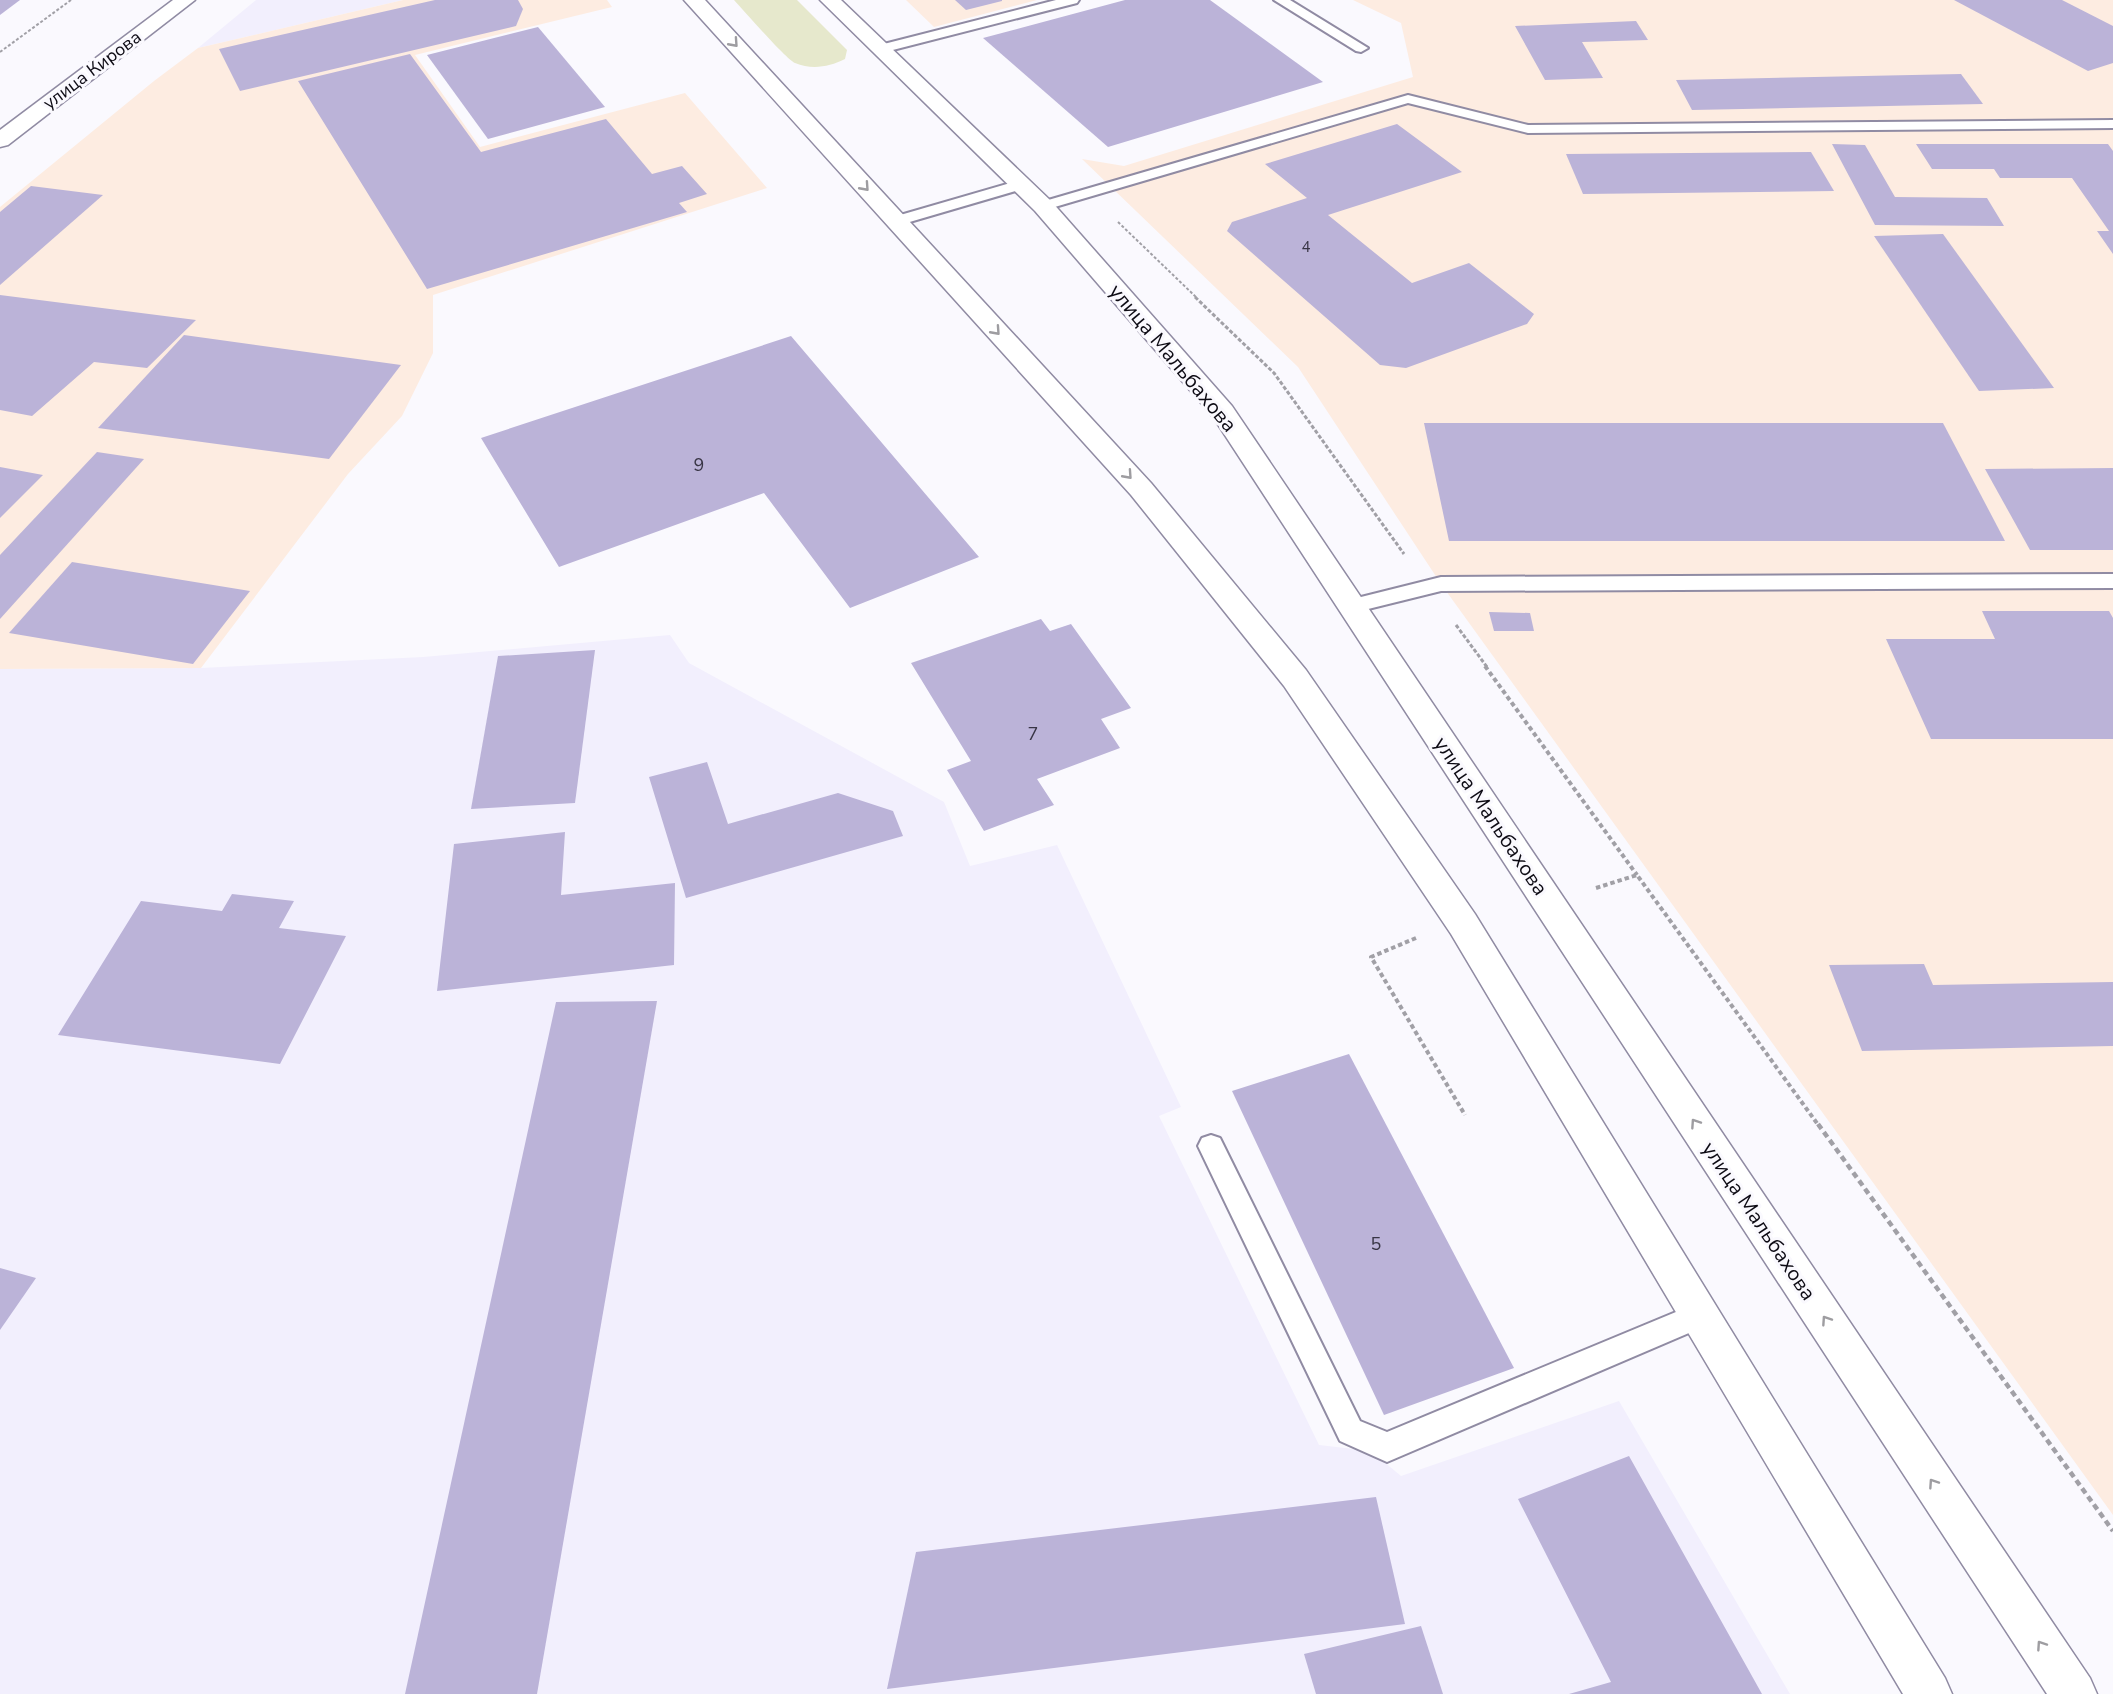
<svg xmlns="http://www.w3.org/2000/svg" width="2113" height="1694" viewBox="0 0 2113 1694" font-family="'Nunito Sans',sans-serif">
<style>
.built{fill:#f2effd}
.industrial{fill:#fdece1}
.green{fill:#e6e8cc}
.building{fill:#bbb3d8}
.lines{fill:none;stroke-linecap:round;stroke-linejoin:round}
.lane-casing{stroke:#908ba3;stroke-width:4}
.secondary-casing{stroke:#908ba3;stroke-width:3}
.path-far3{stroke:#a1a0a6;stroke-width:2;stroke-dasharray:3 2;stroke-linecap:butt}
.path-far2{stroke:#a1a0a6;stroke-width:3;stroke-dasharray:4 2;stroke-linecap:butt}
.path-far1{stroke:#a1a0a6;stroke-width:4;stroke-dasharray:4.5 3;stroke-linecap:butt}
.path{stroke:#a1a0a6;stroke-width:4.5;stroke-dasharray:6 4;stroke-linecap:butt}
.lane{fill:#fff;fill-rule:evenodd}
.secondary{fill:#fff;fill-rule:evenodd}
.oneway{stroke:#9e9da1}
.labels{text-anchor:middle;stroke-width:6;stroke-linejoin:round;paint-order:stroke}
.far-number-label{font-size:15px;fill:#383545}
.far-street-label{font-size:18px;fill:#0d0b14;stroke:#faf9fe}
.number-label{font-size:18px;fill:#383545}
.street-label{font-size:21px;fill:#0d0b14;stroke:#faf9fe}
</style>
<rect width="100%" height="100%" fill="#faf9fe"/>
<g class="built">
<path d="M256,0h147l-205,48z"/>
<path d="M670,635l19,28 255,139 26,64 87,-21 124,262 -22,9 160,329 52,6 30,25 218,-75 171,293h-1790v-1025l201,-1 222,-11z"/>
</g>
<g class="industrial">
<path d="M403,0h204l5,7 -197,48 65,92 205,-54 82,95 -334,107v58l-31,63 -54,58 -147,194 -201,1v-462l154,-126 44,-33z"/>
<path d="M906,0h131l-103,27z"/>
<path d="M1353,0h760v1515l-672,-931 -143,-217 -216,-208 42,7 289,-89 -12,-54z"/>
</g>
<path class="green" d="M734,0h63l50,50 -2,9c-16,8 -33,11 -50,4 -9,-4 -51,-52 -61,-63z"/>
<g class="building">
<path d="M0,0h20l-20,15z"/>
<path d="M435,0h83l5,9 -7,17 -276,65 -21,-42z"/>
<path d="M955,0h47v1l-36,9z"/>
<path d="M1125,0h85l113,82 -215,65 -125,-109z"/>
<path d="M1954,0h108l51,26v37l-25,8z"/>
<path d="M1636,21l12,19 -66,2 21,36 -58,2 -30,-54z"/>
<path d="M538,27l67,80 -117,32 -61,-84z"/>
<path d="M410,54l71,98 125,-33 46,55 30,-8 25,28 -28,9 8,9 -260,77 -129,-208z"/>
<path d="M1961,74l22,30 -291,6 -16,-30z"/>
<path d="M1397,124l65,48 -134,43 84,68 57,-20 65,51 -7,10 -121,44 -26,-3 -153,-134 5,-9 75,-24 -42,-34z"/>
<path d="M1832,144l33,1 30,52 92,1 17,28 -129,-1z"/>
<path d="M1916,144h192l5,7v103l-16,-23h12l-37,-53h-72l-6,-9h-62z"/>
<path d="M1811,152l23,39 -251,3 -17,-40z"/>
<path d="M31,186l72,9 -103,90v-73z"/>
<path d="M1943,234l111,154 -75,3 -105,-155z"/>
<path d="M0,295l196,25 -49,48 -53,-6 -62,54 -32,-6z"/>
<path d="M184,335l217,30 -72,94 -231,-31z"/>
<path d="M791,336l188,221 -129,51 -86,-115 -205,74 -78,-129z"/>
<path d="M1424,423h519l62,118h-556z"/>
<path d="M97,452l47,7 -144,160v-64z"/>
<path d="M0,467l43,8 -43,43z"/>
<path d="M2113,468v82h-83l-45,-81z"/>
<path d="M72,562l178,29 -57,73 -184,-31z"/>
<path d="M1982,611h127l4,7v121h-182l-45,-100h109z"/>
<path d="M1489,612l41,1 4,18h-40z"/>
<path d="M1041,619l9,12 21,-7 60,84 -30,11 19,29 -83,31 17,26 -70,26 -37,-61 24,-9 -60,-98z"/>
<path d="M595,650l-20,153 -104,6 27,-153z"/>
<path d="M707,762l21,62 110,-31 55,18 10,25 -217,62 -37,-121z"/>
<path d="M565,832l-4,63 114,-12 -1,82 -237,26 17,-147z"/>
<path d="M232,894l62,7 -15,27 67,8 -66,128 -222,-29 83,-134 81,10z"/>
<path d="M1924,964l9,21 180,-3v64l-251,5 -33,-86z"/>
<path d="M657,1001l-120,693h-132l151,-692z"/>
<path d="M1349,1054l165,314 -130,47 -152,-324z"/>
<path d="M0,1268l36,10 -36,52z"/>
<path d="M1629,1456l133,238h-193l42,-12 -93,-183z"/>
<path d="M1376,1497l29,127 -518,65 29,-137z"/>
<path d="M1421,1626l22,68h-127l-12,-40z"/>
</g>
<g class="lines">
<g class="lane-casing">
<g id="lane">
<path d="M1056,0h23l-2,3 -196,50 -7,-4 2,-3z"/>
<path d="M1274,0h16l78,48 -7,4 -5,-1z"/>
<path d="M1408,95l120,30 585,-5v8l-585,5 -120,-30 -360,106 -5,2 -8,-5 3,-3z"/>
<path d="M1021,180l5,2 3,3 -3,3 -130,38 -8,-5 2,-3z"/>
<path d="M2113,574v14l-672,3 -89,22 -7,-2 -3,-5 3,-5 96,-24z"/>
<path d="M1211,1135l9,3 140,283 27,11 313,-130 10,4 4,9 -4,9 -323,138 -47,-21 -142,-295 4,-8z"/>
</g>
</g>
<g class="secondary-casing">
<g id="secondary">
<path d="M173,0h22l-187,145 -8,2v-17z"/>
<path d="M684,0h21l446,483 155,187 169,244 470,764 7,16h-49l-452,-760 -167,-248 -153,-191z"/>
<path d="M820,0h21l210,201 181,205 858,1272 7,16h-50l-834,-1277 -178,-206z"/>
</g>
</g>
<g class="path-far3">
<path d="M0,52l71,-52"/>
<path d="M1118,222l79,76"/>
</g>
<g class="path-far2">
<path d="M1195,297l79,76 130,181"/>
<path d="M1456,625l31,42"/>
</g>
<g class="path-far1">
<path d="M1485,666l152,209"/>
<path d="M1596,888l41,-13 182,251"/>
<path d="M1416,938l-45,19 94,158"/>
</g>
<path class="path" d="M1818,1124l295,407"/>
<use href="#lane" class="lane"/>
<use href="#secondary" class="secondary"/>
</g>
<defs><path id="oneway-chevron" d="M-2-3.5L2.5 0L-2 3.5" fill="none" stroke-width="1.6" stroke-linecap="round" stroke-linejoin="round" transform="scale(1.5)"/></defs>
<g class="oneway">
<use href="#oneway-chevron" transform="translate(734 43) rotate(48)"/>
<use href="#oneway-chevron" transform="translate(865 187) rotate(48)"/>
<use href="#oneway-chevron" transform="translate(996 331) rotate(48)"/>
<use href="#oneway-chevron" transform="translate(1128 475) rotate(48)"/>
<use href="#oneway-chevron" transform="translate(1695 1123) rotate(-124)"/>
<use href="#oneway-chevron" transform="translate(1826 1320) rotate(-124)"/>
<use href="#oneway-chevron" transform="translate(1933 1483) rotate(-124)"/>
<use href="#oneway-chevron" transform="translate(2041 1645) rotate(-124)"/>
</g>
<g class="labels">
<g class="far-number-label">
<text x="1306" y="252">4</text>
</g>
<g class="far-street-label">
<text transform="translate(92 70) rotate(-37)" y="6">улица Кирова</text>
</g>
<g class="number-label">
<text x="699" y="471">9</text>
<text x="1033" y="740">7</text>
<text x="1376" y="1250">5</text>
</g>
<g class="street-label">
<text transform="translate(1173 358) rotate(50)" y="7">улица Мальбахова</text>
<text transform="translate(1491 816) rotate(56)" y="7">улица Мальбахова</text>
<text transform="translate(1759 1221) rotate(56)" y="7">улица Мальбахова</text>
</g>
</g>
</svg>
